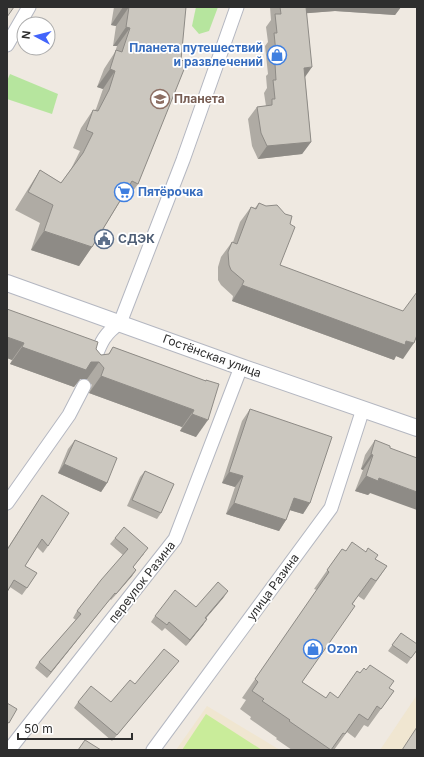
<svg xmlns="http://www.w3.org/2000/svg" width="424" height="757" viewBox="0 0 424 757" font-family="Inter,sans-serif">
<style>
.education{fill:#f0e6d1}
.green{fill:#b6e59e}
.pitch{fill:#c9ec9a}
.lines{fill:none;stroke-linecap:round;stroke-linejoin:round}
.minor-casing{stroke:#b4b7c1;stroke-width:15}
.tertiary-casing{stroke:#b4b7c1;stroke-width:18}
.minor{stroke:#fff;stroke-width:13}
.tertiary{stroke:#fff;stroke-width:16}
.wall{fill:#afaba4}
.shaded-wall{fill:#8e8b86}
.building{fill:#cbc7bf;stroke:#8e8b86}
.labels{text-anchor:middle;stroke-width:3.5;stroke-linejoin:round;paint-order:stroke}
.shop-label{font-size:12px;font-weight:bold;fill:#366cbe;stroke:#fff;text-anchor:start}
.education-label{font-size:12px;font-weight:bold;fill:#785e54;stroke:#fff;text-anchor:start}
.service-label{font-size:12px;font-weight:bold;fill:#4e5e75;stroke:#fff;text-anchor:start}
.street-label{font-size:12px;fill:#2e2e2e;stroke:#fff}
</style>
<rect width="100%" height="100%" fill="#efe9e1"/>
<g class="education">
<path d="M417,695v55h-37z"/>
<path d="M207,706l73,44h-104z"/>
</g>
<g class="green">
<path d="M196,7h22l-9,24 -10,3 -7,-8z"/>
<path d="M10,74l48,20 -6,20 -45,-15v-18z"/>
</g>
<path class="pitch" d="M206,714l56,36h-80z"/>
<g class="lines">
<g class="minor-casing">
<g id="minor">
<path d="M7,45l22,-38"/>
<path d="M92,365c8,-19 10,-30 28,-42l63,-163 54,-153"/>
<path d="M7,503l62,-88 15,-29"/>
<path d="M9,750l166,-211 66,-172"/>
<path d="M153,750l178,-242 32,-99"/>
</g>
</g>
<g class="tertiary-casing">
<path id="tertiary" d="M7,283l234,84 176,61"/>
</g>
<use href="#minor" class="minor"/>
<use href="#tertiary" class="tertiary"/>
</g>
<g class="wall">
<path d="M114,7h72l-48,177 -13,18 -4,-2 -29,47 -13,19 -48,-16 9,-27 -25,-13 13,-21 12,-19 21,13 10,-14 9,-18 -7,-3 8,-20 12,-18h2l1,-1 7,-20 -6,-2 7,-18 11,-17 2,-6h-4l3,-20 -5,-1z"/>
<path d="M270,7h131l-6,8 -60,-4 -28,2 -2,64 6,65 -9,12 -44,5 -6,-13 -4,-27 9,-12 9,-1 -2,-13 3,-5 -1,-12 2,-2 -3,-28 3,-4 -2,-15 5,-7z"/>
<path d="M259,203l31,21 -10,41 123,94 -7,-3 -2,4 -162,-59 1,-5 -12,-11 -3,-5v-13l3,-10 11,-15h1l7,-20 11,-15 4,1z"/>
<path d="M7,309l89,40 5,6h7l5,-8 92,34 1,-1 -10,57 -16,-6 2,-4 -93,-34 3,-8 -5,-6h-7l-6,8 -64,-23 2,-4 -5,-2z"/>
<path d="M250,409l60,94 -7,11 -13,-4 -4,10 -7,11 -53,-17 9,-27 -13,-4 20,-62z"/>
<path d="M75,440l32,43 -6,9 -43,-19 10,-24z"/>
<path d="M375,440l-5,53 -2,2 -13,-4 8,-21 -2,-1 4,-14z"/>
<path d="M145,471l16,42 -4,6 -30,-13 13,-29z"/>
<path d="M42,495l6,51 -5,7 -6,-6 -12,19 2,22 -5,7 -12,-8 -3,5v-43z"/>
<path d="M115,538l29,16 -11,13 3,3 -4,6 -21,24 -1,-1 -63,79 -12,-10 4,-6 37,-42 -3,-2 4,-7 46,-56 -13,-11z"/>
<path d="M342,549l4,2 29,8 12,7 -23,34 -6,-4 -56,86 24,16h12l22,-25 34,18 -26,36 -4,-2 -9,13 -8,-6 -13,18h-42l-16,-11 1,-1 -27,-19 1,-2 -11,-8 6,-9 -4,-2 75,-108 -3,-1z"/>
<path d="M224,597l-18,21 1,1 -4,6 -17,21 -21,-18 -3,3 -11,-9 4,-6 41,-9z"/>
<path d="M401,633l16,17 -10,14 -19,-13z"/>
<path d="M174,667l-62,74 -38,-33 4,-6h33l24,-18z"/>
</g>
<g class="shaded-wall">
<path d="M123,7h6l-13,19 -5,-1z"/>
<path d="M302,7h99l-6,8 -60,-4 -38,3z"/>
<path d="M126,27l4,1 -13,18h-4z"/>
<path d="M312,67l-9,13 1,-12z"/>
<path d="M110,69l5,2 -12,18 -6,-2z"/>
<path d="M311,142l-9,12 -44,5 9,-13z"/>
<path d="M44,231l48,16 -13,19 -48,-16z"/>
<path d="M242,285l164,56 8,2 -11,16 -7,-3 -2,4 -162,-59z"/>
<path d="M7,337l17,6 -12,17 -5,-2z"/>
<path d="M22,347l69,15h8l-12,17h-7l-6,8 -64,-23z"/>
<path d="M101,376l93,34 -12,17 -93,-34z"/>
<path d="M192,414l16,6 -12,17 -16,-6z"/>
<path d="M371,454l2,1 -10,15 -2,-1z"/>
<path d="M64,464l43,19 -6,9 -43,-19z"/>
<path d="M229,472l14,4 -8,11 -13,-4z"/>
<path d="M366,476l13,2 38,14v18l-47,-17 -2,2 -13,-4z"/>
<path d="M294,498l16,5 -7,11 -17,-5z"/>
<path d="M234,503l52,17 -7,11 -53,-17z"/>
<path d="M136,570l-4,6 -21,24z"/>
<path d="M228,591l-4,6 -23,27 4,-6z"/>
<path d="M115,593l-5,6 -63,79 4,-6z"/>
<path d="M207,619l-4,6 -17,21 4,-6z"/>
</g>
<g class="building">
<path d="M7,7h7l-7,10z"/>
<path d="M127,7h59l-5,53 6,2 -49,122 -6,-3 -40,66 -48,-16 9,-26 -25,-13 12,-22 21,13 22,-30 10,-20 -7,-3 7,-20 5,1 11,-21 6,-19 -5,-2 6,-19 6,2 8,-24 -4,-1 3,-20z"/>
<path d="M280,7h26l6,60 -8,1 7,74 -44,4 -6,-13 -4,-26 15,-2v-6h3l-2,-19h3l-1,-16 2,-1 -3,-30h3l-2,-19h6z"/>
<path d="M259,203l7,3 11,-1 8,9 7,2 -2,8 5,3 -15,38 123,46 14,-19v43l-3,8 -8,-2 -1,4 -163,-60 2,-4 -13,-11 -2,-5 -1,-13 4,-10 5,2 14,-37 5,2z"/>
<path d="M7,309l91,33 -2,7 5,6 8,-1 4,-7 93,34v-1l13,4 -11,36 -16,-6 2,-4 -93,-34 3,-8 -5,-6h-8l-5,8 -64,-23 2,-4 -17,-6z"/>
<path d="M250,409l82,28 -22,66 -16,-5 -8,22 -52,-17 9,-27 -14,-4z"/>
<path d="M75,440l42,18 -10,25 -43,-19z"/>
<path d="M375,440l15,6v2l27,10v34l-38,-14 -1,3 -12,-5 7,-21 -2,-1z"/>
<path d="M145,471l29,13 -13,29 -29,-13z"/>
<path d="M42,495l27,18 -21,33 -6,-7 -17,27 12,7 -10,15 -13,-8 -7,12v-42z"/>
<path d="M124,527l24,21 -15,19 3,3 -20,24 -1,-1 -64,79 -12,-10 42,-48 -4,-3 24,-31 27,-31 -13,-11z"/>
<path d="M352,542l14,10 2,-4 10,7 -3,4 12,7 -11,15 -5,-3 -19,26 3,2 -53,76 24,16 4,-6 8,6 19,-27 3,2 4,-5 2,2 4,-5 24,16 -5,7 5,3 -13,18 -4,-3 -9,14 -9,-6 -14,20 -2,-1 -12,17 -42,-29 1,-1 -28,-19 2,-2 -12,-8 6,-9 -3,-3 74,-107 -2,-2 15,-21 4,2z"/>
<path d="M218,582l10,9 -23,27 2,1 -17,21 -21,-18 -2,3 -12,-9 20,-26 21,17z"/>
<path d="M401,633l16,11v6l-6,8 -19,-13z"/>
<path d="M164,649l15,12 -62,74 -39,-33 13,-16 20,16 19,-22 5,4z"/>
<path d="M7,703l10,6 -8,14 -2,-1z"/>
<path d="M417,727v23h-15z"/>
<path d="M85,740l16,10h-23z"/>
</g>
<defs>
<g id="shop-ring" transform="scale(1)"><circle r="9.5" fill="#fff" stroke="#3f7fe0" stroke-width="1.5"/><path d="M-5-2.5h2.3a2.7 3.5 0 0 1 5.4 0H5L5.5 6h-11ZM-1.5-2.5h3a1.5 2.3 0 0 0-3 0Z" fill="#3f7fe0"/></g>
<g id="school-ring" transform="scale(1)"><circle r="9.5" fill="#fff" stroke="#8d6e63" stroke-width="1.5"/><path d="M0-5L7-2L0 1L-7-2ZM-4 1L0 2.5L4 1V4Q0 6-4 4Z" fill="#8d6e63"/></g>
<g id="supermarket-ring" transform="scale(1)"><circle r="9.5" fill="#fff" stroke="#3f7fe0" stroke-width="1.5"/><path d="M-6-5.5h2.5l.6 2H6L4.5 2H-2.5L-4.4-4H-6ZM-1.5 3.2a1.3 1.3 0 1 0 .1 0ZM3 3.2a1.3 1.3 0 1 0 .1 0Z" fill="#3f7fe0"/></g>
<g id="civic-ring" transform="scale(1)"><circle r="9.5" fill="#fff" stroke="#5c6f8a" stroke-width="1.5"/><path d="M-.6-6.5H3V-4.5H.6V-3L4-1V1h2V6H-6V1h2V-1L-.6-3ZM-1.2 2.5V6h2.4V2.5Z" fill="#5c6f8a"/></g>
</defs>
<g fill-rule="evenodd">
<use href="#shop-ring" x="277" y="55"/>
<use href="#school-ring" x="160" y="99"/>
<use href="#supermarket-ring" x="124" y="192"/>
<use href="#civic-ring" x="104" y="239"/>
<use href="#shop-ring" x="313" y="649"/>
</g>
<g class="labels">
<g class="shop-label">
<text x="263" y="52" text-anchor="end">Планета путешествий<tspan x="263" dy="14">и развлечений</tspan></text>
<text x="138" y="196">Пятёрочка</text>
<text x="327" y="653">Ozon</text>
</g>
<g class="education-label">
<text x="174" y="103">Планета</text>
</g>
<g class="service-label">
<text x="118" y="243">СДЭК</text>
</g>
<g class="street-label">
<text transform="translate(212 356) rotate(20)" y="4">Гостёнская улица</text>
<text transform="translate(142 582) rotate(-52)" y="4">переулок Разина</text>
<text transform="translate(273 587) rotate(-54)" y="4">улица Разина</text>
</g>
</g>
<rect width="424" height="757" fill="none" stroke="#2e2e2e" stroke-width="16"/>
<g transform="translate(36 36) rotate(277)"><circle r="19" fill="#ffffff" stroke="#ababab"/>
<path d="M0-3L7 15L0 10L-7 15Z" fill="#4264fb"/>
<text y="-6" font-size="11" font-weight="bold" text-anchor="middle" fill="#2e2e2e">N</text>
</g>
<path d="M18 733v6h114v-6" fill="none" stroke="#2e2e2e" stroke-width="2"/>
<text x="24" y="733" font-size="12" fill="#2e2e2e" stroke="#ffffff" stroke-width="3" paint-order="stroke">50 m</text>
</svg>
